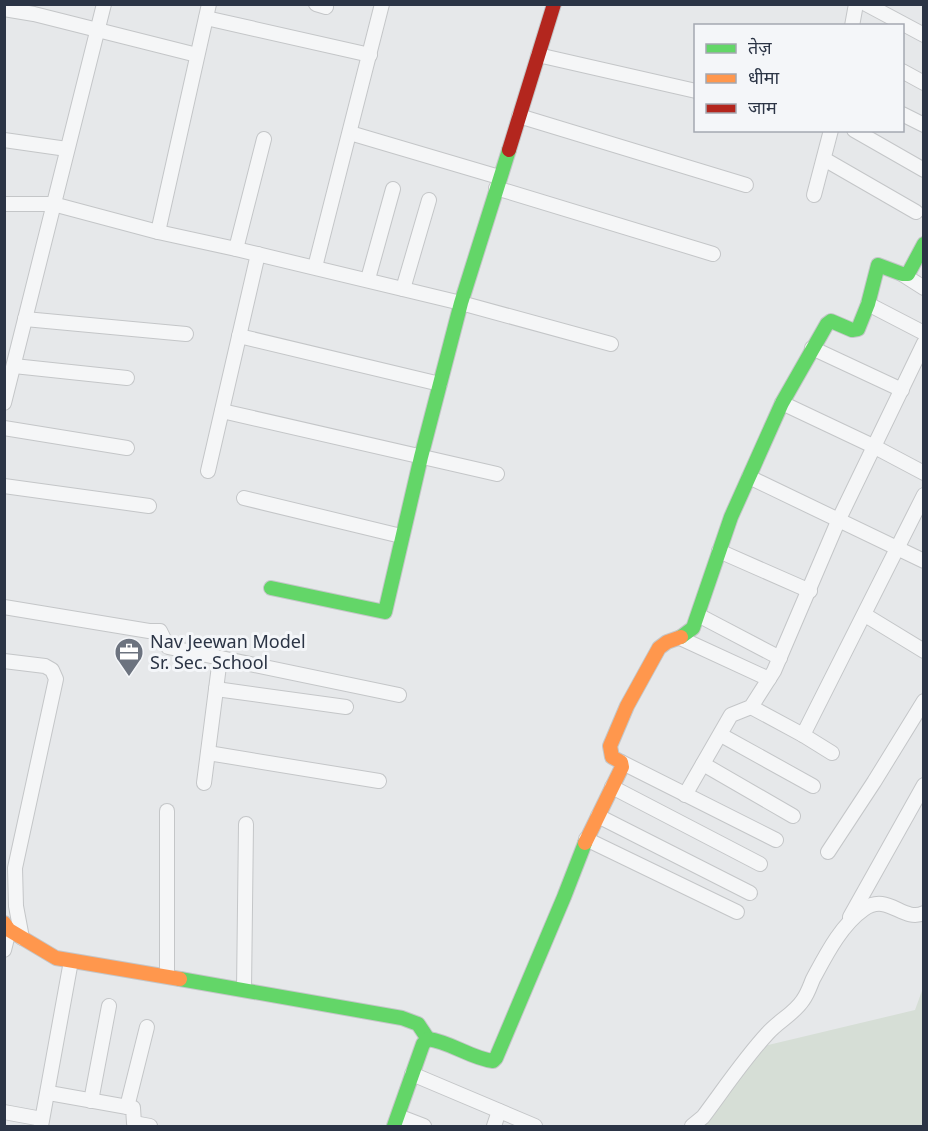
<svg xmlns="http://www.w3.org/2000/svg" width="928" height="1131" viewBox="0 0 928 1131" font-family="'Noto Sans','Noto Sans Devanagari',sans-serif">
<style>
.green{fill:#d6ded6}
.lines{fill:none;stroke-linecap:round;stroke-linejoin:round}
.street-casing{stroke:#c4c6c8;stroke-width:16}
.fast-casing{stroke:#c4c6c8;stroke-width:16}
.slow-casing{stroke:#c4c6c8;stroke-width:16}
.jam-casing{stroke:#c4c6c8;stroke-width:16}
.street{stroke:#f5f6f7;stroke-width:14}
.fast{stroke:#63d668;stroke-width:14}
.slow{stroke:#ff974d;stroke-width:14}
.jam{stroke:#b3261e;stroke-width:14}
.labels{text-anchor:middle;stroke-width:6;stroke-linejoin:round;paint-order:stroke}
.poi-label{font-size:18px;fill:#2b3445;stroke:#f4f6f9;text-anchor:start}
</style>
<rect width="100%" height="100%" fill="#e6e8ea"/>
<path class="green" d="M923,988v138h-221l62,-80 151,-36z"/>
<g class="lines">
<g class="street-casing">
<g id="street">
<path d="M316,4l10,3"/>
<path d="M866,4l58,31"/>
<path d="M4,9l30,5 163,41"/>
<path d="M206,18l164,37"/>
<path d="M852,26l4,-22"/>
<path d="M538,55l158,36"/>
<path d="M902,71l22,12"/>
<path d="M902,114l22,11"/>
<path d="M519,116l227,69"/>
<path d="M854,130l70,40"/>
<path d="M350,133l149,44"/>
<path d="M4,140l63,9"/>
<path d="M824,159l92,53"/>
<path d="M496,188l217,66"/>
<path d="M814,195l17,-65"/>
<path d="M4,204h49l105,28 78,17 28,-110"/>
<path d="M158,232l51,-228"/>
<path d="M236,249l225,54 150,41"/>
<path d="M315,267l67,-263"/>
<path d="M902,274l22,14"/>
<path d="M368,279l25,-90"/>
<path d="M403,289l26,-89"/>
<path d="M868,304l56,29"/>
<path d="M25,319l161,15"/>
<path d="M239,336l201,48"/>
<path d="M812,348l90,42"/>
<path d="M14,366l113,12"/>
<path d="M4,403l100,-399"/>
<path d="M782,403l91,43 51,27"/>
<path d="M222,411l275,63"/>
<path d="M4,428l123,20"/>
<path d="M208,471l50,-217"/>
<path d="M749,477l175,84"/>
<path d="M4,486l145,20"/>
<path d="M244,498l157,38"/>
<path d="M719,551l91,40"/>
<path d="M4,607l145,24h11l8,16 231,48"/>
<path d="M698,615l82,43"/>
<path d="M865,615l59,36"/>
<path d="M680,638l89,41"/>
<path d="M4,661l41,5 7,4 4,9 -41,189 1,38 6,32"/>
<path d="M216,689l130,18"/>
<path d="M751,707l52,28 29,18"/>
<path d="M721,735l92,51"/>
<path d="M803,735l121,-240"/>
<path d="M208,753l171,28"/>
<path d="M621,762l155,78"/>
<path d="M703,764l90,52"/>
<path d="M204,783l16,-125"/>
<path d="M612,787l148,77"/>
<path d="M685,795l46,-80 20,-8 23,-36 65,-152 85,-176"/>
<path d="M598,816l152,77"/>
<path d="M586,839l151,73"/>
<path d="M828,852l46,-70 50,-81"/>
<path d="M850,917l74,-132"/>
<path d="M4,950l5,-20"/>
<path d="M167,976v-165"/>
<path d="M244,990l2,-166"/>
<path d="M412,1074l123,52"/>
<path d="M49,1093l84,15 1,15 16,3"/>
<path d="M91,1101l18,-95"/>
<path d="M127,1107l20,-80"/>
<path d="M4,1112l38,7"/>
<path d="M398,1116l26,10"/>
<path d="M41,1126l30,-165"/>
<path d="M494,1126l5,-15"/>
<path d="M692,1126l11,-9c21,-28 41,-58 64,-83 11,-13 27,-20 36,-34 5,-7 7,-14 10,-21 13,-24 28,-54 51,-70 24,-17 39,14 60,4"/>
</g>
</g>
<g class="fast-casing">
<g id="fast">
<path d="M271,588l114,24 36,-155 40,-154 48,-153"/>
<path d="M681,637l12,-9 38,-111 51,-114 45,-79 4,-3 21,9 6,-1 10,-25 10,-39 24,9h6l16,-30"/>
<path d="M180,979l222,39 16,6 10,15"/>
<path d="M394,1126l29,-82 5,-5c23,3 42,19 65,22l3,-3 68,-161 21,-54"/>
</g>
</g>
<g class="slow-casing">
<g id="slow">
<path d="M585,843l37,-76 -1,-5 -9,-5 -2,-11 17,-40 32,-58 8,-6 14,-5"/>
<path d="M4,923l5,7 47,28 124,21"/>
</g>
</g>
<g class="jam-casing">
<path id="jam" d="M509,150l45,-146"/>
</g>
<use href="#street" class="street"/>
<use href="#fast" class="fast"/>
<use href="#slow" class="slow"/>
<use href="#jam" class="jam"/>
</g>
<defs>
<g id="office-pin" transform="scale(1.5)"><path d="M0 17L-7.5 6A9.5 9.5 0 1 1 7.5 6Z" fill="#6c737f" stroke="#f4f6f9"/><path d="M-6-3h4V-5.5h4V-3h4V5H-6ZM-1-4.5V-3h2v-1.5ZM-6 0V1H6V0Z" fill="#fff"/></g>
</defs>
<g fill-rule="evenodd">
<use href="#office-pin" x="129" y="652"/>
</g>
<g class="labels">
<g class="poi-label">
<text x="150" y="648">Nav Jeewan Model<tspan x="150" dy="21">Sr. Sec. School</tspan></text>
</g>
</g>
<rect width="928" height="1131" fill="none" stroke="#2b3445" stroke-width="12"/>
<rect x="694" y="24" width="210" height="108" fill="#f4f6f9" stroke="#a4a8b1" stroke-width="1.5"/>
<rect x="706" y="44" width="30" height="9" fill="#63d668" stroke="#a4a8b1" stroke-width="1.5"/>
<text x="748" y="54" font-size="18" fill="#2b3445">तेज़</text>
<rect x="706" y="74" width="30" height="9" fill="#ff974d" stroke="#a4a8b1" stroke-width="1.5"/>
<text x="748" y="84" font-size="18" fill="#2b3445">धीमा</text>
<rect x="706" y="104" width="30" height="9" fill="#b3261e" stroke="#a4a8b1" stroke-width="1.5"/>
<text x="748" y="114" font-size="18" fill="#2b3445">जाम</text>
</svg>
